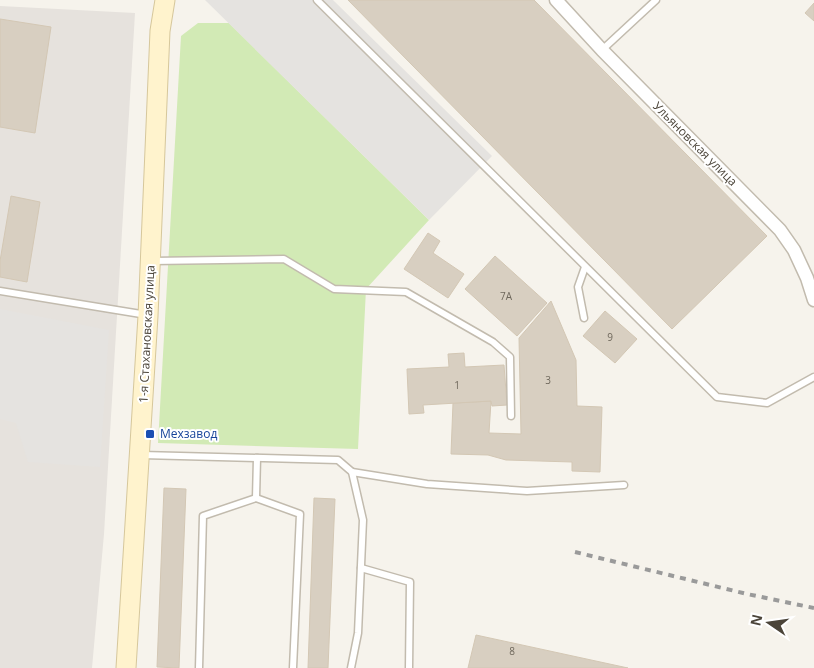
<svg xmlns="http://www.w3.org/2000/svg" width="814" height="668" viewBox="0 0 814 668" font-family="'Open Sans',sans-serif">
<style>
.industrial{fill:#e6e2dd}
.green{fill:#d2eab5}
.parking{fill:#e5e3e0}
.building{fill:#d8cfc1;stroke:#d3c7b4}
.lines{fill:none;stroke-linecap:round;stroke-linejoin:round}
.lane-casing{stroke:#c2bbae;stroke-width:9}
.street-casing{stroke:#c2bbae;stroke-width:15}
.secondary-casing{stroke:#d6c79b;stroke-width:21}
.lane{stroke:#fff;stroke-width:6}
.street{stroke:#fff;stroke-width:12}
.secondary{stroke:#fff3cd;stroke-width:19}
.rail{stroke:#9a9a9a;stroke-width:4;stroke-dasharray:6 6;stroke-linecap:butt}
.transit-dot{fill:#1a4fb4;stroke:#fff;stroke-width:2}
.labels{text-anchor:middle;stroke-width:4;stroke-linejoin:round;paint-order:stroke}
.number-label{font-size:10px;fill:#6e675b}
.street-label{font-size:12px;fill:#4b4439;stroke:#fff}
.transit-label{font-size:12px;fill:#164399;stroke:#fff;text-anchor:start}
</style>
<rect width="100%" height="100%" fill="#f6f3ec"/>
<path class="industrial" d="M0,6l135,7 -31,521 -12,134h-92z"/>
<path class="green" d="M198,23h31l200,197 -63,69 -8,160 -200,-6 23,-407z"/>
<g class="parking">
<path d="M205,0h128l159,156 -63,64z"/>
<path d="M0,309l109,21 -9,137 -72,-5 -12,-39 -16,-4z"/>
</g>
<g class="building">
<path d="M348,0h186l233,236 -95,93z"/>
<path d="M814,3v18l-9,-8z"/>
<path d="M0,19l51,8 -16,106 -35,-6z"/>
<path d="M11,196l29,6 -13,80 -27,-5v-16z"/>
<path d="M428,233l12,8 -7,12 31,21 -16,24 -44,-29z"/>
<path d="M495,256l52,47 -30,33 -52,-47z"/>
<path d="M551,301l25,59 1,46 25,1 -2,65 -28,-1v-9l-66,-2 -18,-5 -37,-1 2,-51 38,-2 -2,32 32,1 -2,-96z"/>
<path d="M605,311l32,28 -22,24 -32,-27z"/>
<path d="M464,353l1,14 39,-2 3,40 -15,1 -1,-5 -68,4 1,8 -15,1 -2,-45 42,-2 -1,-13z"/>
<path d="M164,488l22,1 -7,179 -22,-1z"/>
<path d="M314,498l21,1 -7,169h-20z"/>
<path d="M476,635l152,33h-160z"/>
</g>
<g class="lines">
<g class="lane-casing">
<g id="lane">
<path d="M317,0l400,397 50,6 47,-26"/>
<path d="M602,50l54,-50"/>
<path d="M152,261l132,-2 50,30 72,3 87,50 17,15 1,59"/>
<path d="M0,291l147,24"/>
<path d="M584,318l-6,-31 7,-20"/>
<path d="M142,455l196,5 14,12 11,48 -5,113 -7,35"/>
<path d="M352,472l75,12 100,7 97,-6"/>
<path d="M256,498l1,-40"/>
<path d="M361,568l49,14 -1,86"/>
<path d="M199,668l4,-152 53,-18 44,16 -7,154"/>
</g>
</g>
<g class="street-casing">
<path id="street" d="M556,0l46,50 178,180 14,20 13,28 7,22"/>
</g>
<g class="secondary-casing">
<path id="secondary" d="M126,668l22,-352 12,-285 5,-31"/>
</g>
<use href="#lane" class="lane"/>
<use href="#street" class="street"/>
<use href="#secondary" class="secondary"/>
<path class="rail" d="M575,552l172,42 67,14"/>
</g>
<rect class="transit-dot" x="145" y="429" width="10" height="10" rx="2.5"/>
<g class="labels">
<g class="number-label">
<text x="506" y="300">7А</text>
<text x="610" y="341">9</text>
<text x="548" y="384">3</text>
<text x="457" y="389">1</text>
<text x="512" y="655">8</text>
</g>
<g class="street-label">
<text transform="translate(695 144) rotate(45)" y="4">Ульяновская улица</text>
<text transform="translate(147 334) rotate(-87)" y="4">1-я Стахановская улица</text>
</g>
<g class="transit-label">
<text x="160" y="438">Мехзавод</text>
</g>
</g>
<g transform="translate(769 623) rotate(283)" stroke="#ffffff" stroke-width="4" paint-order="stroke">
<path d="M0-4L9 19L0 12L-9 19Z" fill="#4b4439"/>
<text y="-8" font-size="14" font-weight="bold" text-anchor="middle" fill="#4b4439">N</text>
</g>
</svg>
